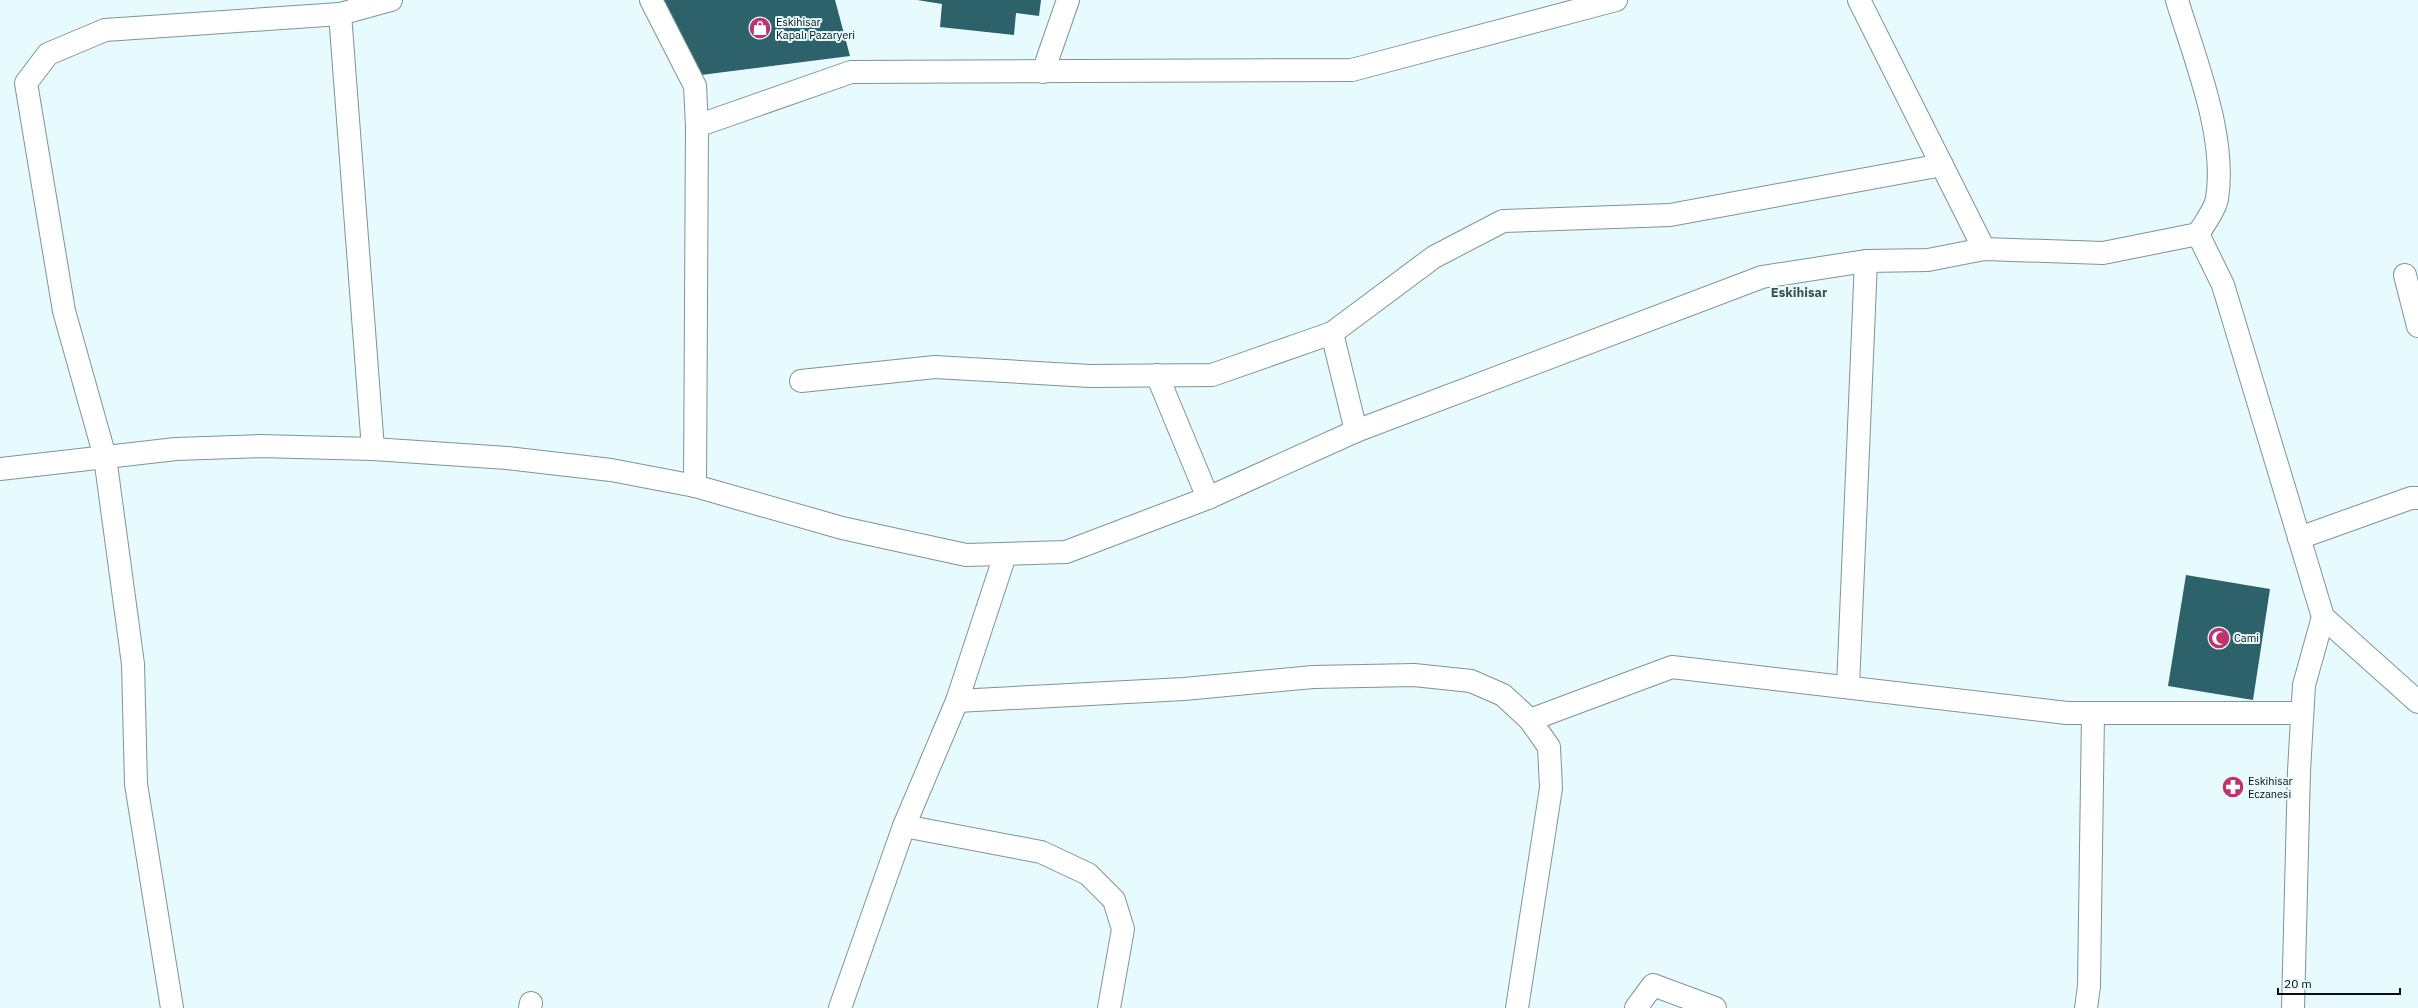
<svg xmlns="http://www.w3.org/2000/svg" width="2418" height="1008" viewBox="0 0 2418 1008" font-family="'IBM Plex Sans',sans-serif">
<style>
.building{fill:#2e626b}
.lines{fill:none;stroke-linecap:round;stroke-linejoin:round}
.minor-casing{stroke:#7e9498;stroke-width:24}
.minor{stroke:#fff;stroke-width:22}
.labels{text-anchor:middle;stroke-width:4;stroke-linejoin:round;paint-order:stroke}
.poi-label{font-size:11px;fill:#070e10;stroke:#e7fafe;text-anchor:start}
.quarter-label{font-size:13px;font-weight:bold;fill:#3c5054;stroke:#e7fafe}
</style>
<rect width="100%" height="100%" fill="#e7fafe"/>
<g class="building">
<path d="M663,0h172l15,56 -149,19z"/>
<path d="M917,0h124l-2,16 -23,-3 -2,22 -74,-8 2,-23z"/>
<path d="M2186,575l84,14 -17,111 -85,-14z"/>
</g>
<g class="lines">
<g class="minor-casing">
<g id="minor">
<path d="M651,0l44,86 2,40 -2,360"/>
<path d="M1859,0l125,249"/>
<path d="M340,14l33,435"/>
<path d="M1043,72l25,-72"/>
<path d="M697,126l154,-54 501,-2 264,-70"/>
<path d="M2198,234l25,51 100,332 95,85"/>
<path d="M2405,275l13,51"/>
<path d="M1332,333l24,98"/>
<path d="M1157,375l51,123"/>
<path d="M801,381l134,-14 155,9 122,-1 120,-42 102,-76 69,-36 167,-6 272,-50"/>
<path d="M0,469l176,-20 84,-3 113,3 134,9 104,12 84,16 147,42 124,27 100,-3 142,-54 148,-67 406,-154 104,-16 62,-1 56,-11 119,4 95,-19c6,-10 17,-24 19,-35 10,-63 -22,-139 -40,-199"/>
<path d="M2299,538l112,-40h7"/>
<path d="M1848,687l18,-426"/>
<path d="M957,701l227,-12 129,-12 101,-2 57,6 32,14 27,25 19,27 2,41 -34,220"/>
<path d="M1530,720l142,-53 395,46h235"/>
<path d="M904,826l137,26 47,22 26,26 9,29 -14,79"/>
<path d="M172,1008l-36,-224 -3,-120 -28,-207 -41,-146 -38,-228 22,-29 57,-24 235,-16 51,-14"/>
<path d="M530,1008l1,-5"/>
<path d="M840,1008l64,-182 53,-125 48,-146"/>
<path d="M1636,1008l17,-23 62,23"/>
<path d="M2086,1008l3,-22 4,-273"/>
<path d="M2293,1008l6,-237 5,-86 19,-68"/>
</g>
</g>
<use href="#minor" class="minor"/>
</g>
<defs>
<g id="shop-disc" transform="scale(1.15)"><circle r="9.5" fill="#be336a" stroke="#e7fafe"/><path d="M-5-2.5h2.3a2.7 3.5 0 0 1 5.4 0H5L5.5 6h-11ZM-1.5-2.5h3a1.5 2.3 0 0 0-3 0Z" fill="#fff"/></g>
<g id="mosque-disc" transform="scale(1.15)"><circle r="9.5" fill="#be336a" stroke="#e7fafe"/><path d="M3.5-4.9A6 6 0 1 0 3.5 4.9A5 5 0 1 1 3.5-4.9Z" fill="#fff"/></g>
<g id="pharmacy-disc" transform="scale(1.15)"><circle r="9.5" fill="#be336a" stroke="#e7fafe"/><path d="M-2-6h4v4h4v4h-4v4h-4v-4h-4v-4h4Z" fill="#fff"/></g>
</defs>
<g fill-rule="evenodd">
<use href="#shop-disc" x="760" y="28"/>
<use href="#mosque-disc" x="2219" y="638"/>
<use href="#pharmacy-disc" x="2233" y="787"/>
</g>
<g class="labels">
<g class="poi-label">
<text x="776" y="26">Eskihisar<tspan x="776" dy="13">Kapalı Pazaryeri</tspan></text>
<text x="2234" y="642">Cami</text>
<text x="2248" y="785">Eskihisar<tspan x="2248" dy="13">Eczanesi</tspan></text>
</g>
<g class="quarter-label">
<text x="1799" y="297">Eskihisar</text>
</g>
</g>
<path d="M2278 988v6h122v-6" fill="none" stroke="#070e10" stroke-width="2"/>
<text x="2284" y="988" font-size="12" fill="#070e10" stroke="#e7fafe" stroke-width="3" paint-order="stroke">20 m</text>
</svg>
